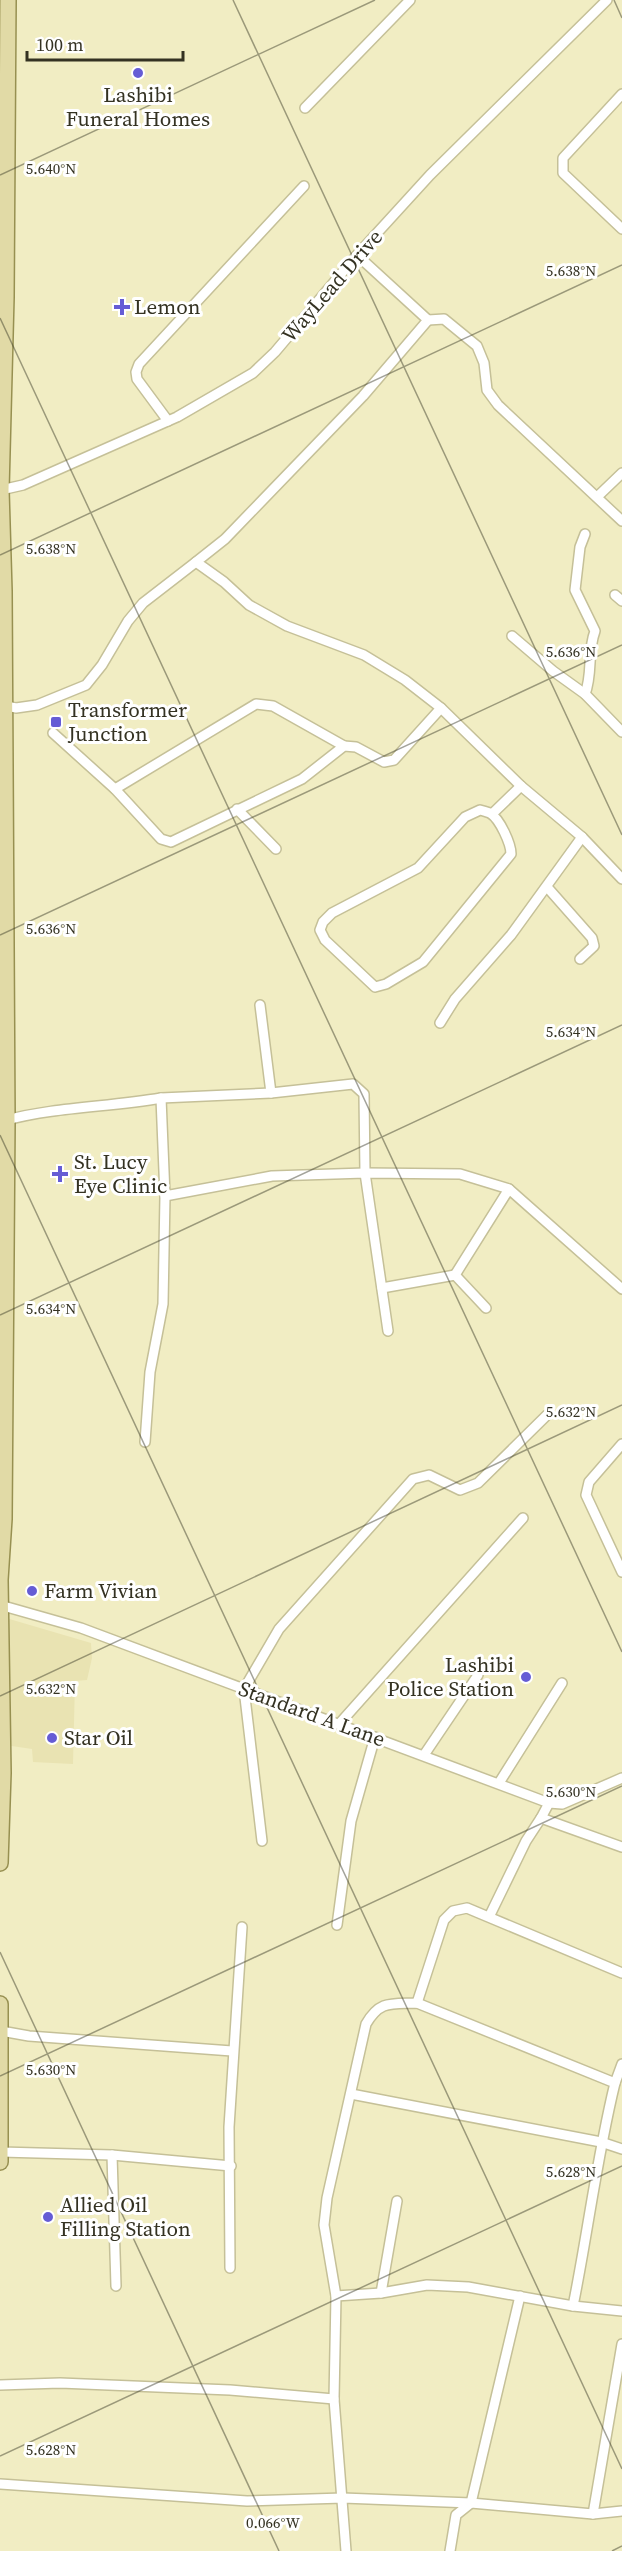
<svg xmlns="http://www.w3.org/2000/svg" width="622" height="2551" viewBox="0 0 622 2551" font-family="'Source Serif 4',serif">
<style>
.built{fill:#e9e3b2}
.lines{fill:none;stroke-linecap:round;stroke-linejoin:round}
.minor-casing{stroke:#c5c098;stroke-width:12}
.primary-casing{stroke:#979051;stroke-width:18}
.minor{stroke:#fff;stroke-width:9}
.primary{stroke:#e1daa6;stroke-width:15}
.ticks{fill:none;stroke:#343222;stroke-width:1.5;stroke-opacity:0.45}
.poi-dot{fill:#655cd5;stroke:#fff;stroke-width:2}
.labels{text-anchor:middle;stroke-width:6;stroke-linejoin:round;paint-order:stroke}
.poi-label{font-size:21px;fill:#343222;stroke:#fff;text-anchor:start}
.street-label{font-size:21px;fill:#343222;stroke:#fff}
.ticks-label{font-size:15px;text-anchor:middle;fill:#343222;stroke:#fff;stroke-width:6;stroke-linejoin:round;paint-order:stroke}
</style>
<rect width="100%" height="100%" fill="#f1edc3"/>
<path class="built" d="M6,1618l85,25 1,15 -5,22 -12,1 -2,83 -40,-2 -1,-13 -27,-4z"/>
<g class="lines">
<g class="minor-casing">
<g id="minor">
<path d="M622,94l-59,64v15l59,56"/>
<path d="M305,108l105,-108"/>
<path d="M357,255l71,65 -65,76 -138,143 -29,23 28,20 25,23 38,21 77,29 41,25 36,28 80,78 61,51 40,42"/>
<path d="M428,320l16,-1 33,27 7,17 3,27 11,15 124,116"/>
<path d="M168,421l-31,-42 -1,-7 3,-8 165,-178"/>
<path d="M1,490l22,-5 154,-68 76,-44 22,-21 82,-97 73,-80 177,-175"/>
<path d="M597,497l25,-24"/>
<path d="M585,534l-5,13 -5,43 20,41c-8,21 -2,43 -10,63"/>
<path d="M615,595l7,6"/>
<path d="M512,636l41,35 32,23 37,38"/>
<path d="M2,705l14,3 21,-3 49,-20 16,-20 26,-44 15,-18 53,-41"/>
<path d="M53,733l62,56 46,50 10,3 131,-63 42,-33 12,1 28,15 10,-2 47,-52"/>
<path d="M115,789l141,-85 17,2 71,40"/>
<path d="M237,809l39,40"/>
<path d="M480,810c4,1 7,2 10,3 10,6 21,31 21,41l-88,108 -37,22 -11,3 -50,-47 -5,-10 3,-8 9,-9 86,-45 47,-51z"/>
<path d="M492,814l29,-28"/>
<path d="M547,887l45,51 2,8 -14,13"/>
<path d="M260,1005l11,88"/>
<path d="M440,1023l15,-24 56,-64 71,-98"/>
<path d="M161,1098l110,-5 82,-9 11,10 1,79 23,158"/>
<path d="M7,1120c48,-13 104,-13 154,-22l4,98 107,-20 93,-3 95,1 49,15 113,100"/>
<path d="M455,1275l54,-86"/>
<path d="M382,1288l73,-13 31,33"/>
<path d="M145,1442l5,-70 13,-68 2,-108"/>
<path d="M622,1444l-33,38 -3,13 36,77"/>
<path d="M0,1605l81,23 468,175 13,1 60,-26"/>
<path d="M340,1723l183,-205"/>
<path d="M424,1755l54,-80"/>
<path d="M499,1783l63,-100"/>
<path d="M549,1803l-8,15 81,29"/>
<path d="M262,1841l-18,-152 35,-60 134,-150 16,-4 31,15 18,-7 69,-68"/>
<path d="M490,1915l36,-74 15,-23"/>
<path d="M337,1925l14,-104 24,-84"/>
<path d="M417,2003l27,-83 9,-9 14,-3 155,65"/>
<path d="M1,2031l28,5 203,15"/>
<path d="M615,2083l7,-19"/>
<path d="M351,2094l250,48 21,7"/>
<path d="M1,2152l111,3 119,11"/>
<path d="M112,2155l4,131"/>
<path d="M230,2268l-1,-141 13,-200"/>
<path d="M381,2293l16,-92"/>
<path d="M336,2296l45,-3 46,-8 41,2 105,19 49,5"/>
<path d="M0,2385l60,-2 170,7 104,9"/>
<path d="M0,2484l247,17 96,-3 128,5 122,11 29,-3"/>
<path d="M593,2514l29,-170"/>
<path d="M346,2551l-12,-152 2,-103 -12,-71 3,-27 39,-174c14,-24 25,-20 51,-21l198,80c-18,73 -27,149 -42,223"/>
<path d="M450,2551l6,-36 15,-12 49,-207"/>
</g>
</g>
<g class="primary-casing">
<g id="primary">
<path d="M0,1863l3,-90 -3,-193 4,-61 3,-399 -3,-529 -3,-101 5,-193 2,-297"/>
<path d="M0,2004v158"/>
</g>
</g>
<use href="#minor" class="minor"/>
<use href="#primary" class="primary"/>
</g>
<path class="ticks" d="M233,0l389,835M614,0l8,18M0,175l375,-175M0,318l622,1334M0,555l622,-290M0,935l622,-290M0,1135l622,1334M0,1315l622,-290M0,1696l622,-291M0,1952l279,599M0,2076l622,-290M0,2456l622,-290M612,2551l10,-5"/>
<g class="poi-dot">
<circle cx="138" cy="73" r="6"/>
<path d="M119 298h6v6h6v6h-6v6h-6v-6h-6v-6h6z"/>
<rect x="50" y="716" width="12" height="12" rx="3"/>
<path d="M57 1165h6v6h6v6h-6v6h-6v-6h-6v-6h6z"/>
<circle cx="32" cy="1591" r="6"/>
<circle cx="526" cy="1677" r="6"/>
<circle cx="52" cy="1738" r="6"/>
<circle cx="48" cy="2217" r="6"/>
</g>
<g class="labels">
<g class="poi-label">
<text x="138" y="102" text-anchor="middle">Lashibi<tspan x="138" dy="24">Funeral Homes</tspan></text>
<text x="134" y="314">Lemon</text>
<text x="68" y="717">Transformer<tspan x="68" dy="24">Junction</tspan></text>
<text x="74" y="1169">St. Lucy<tspan x="74" dy="24">Eye Clinic</tspan></text>
<text x="44" y="1598">Farm Vivian</text>
<text x="514" y="1672" text-anchor="end">Lashibi<tspan x="514" dy="24">Police Station</tspan></text>
<text x="64" y="1745">Star Oil</text>
<text x="60" y="2212">Allied Oil<tspan x="60" dy="24">Filling Station</tspan></text>
</g>
<g class="street-label">
<text transform="translate(332 286) rotate(-49)" y="7">WayLead Drive</text>
<text transform="translate(312 1714) rotate(20)" y="7">Standard A Lane</text>
</g>
</g>
<g class="ticks-label">
<text x="51" y="174">5.640°N</text>
<text x="571" y="276">5.638°N</text>
<text x="51" y="554">5.638°N</text>
<text x="571" y="657">5.636°N</text>
<text x="51" y="934">5.636°N</text>
<text x="571" y="1037">5.634°N</text>
<text x="51" y="1314">5.634°N</text>
<text x="571" y="1417">5.632°N</text>
<text x="51" y="1694">5.632°N</text>
<text x="571" y="1797">5.630°N</text>
<text x="51" y="2075">5.630°N</text>
<text x="571" y="2177">5.628°N</text>
<text x="51" y="2455">5.628°N</text>
<text x="273" y="2528">0.066°W</text>
</g>
<path d="M27 51v9h156v-9" fill="none" stroke="#343222" stroke-width="3"/>
<text x="36" y="51" font-size="18" fill="#343222" stroke="#ffffff" stroke-width="4.5" paint-order="stroke">100 m</text>
</svg>
